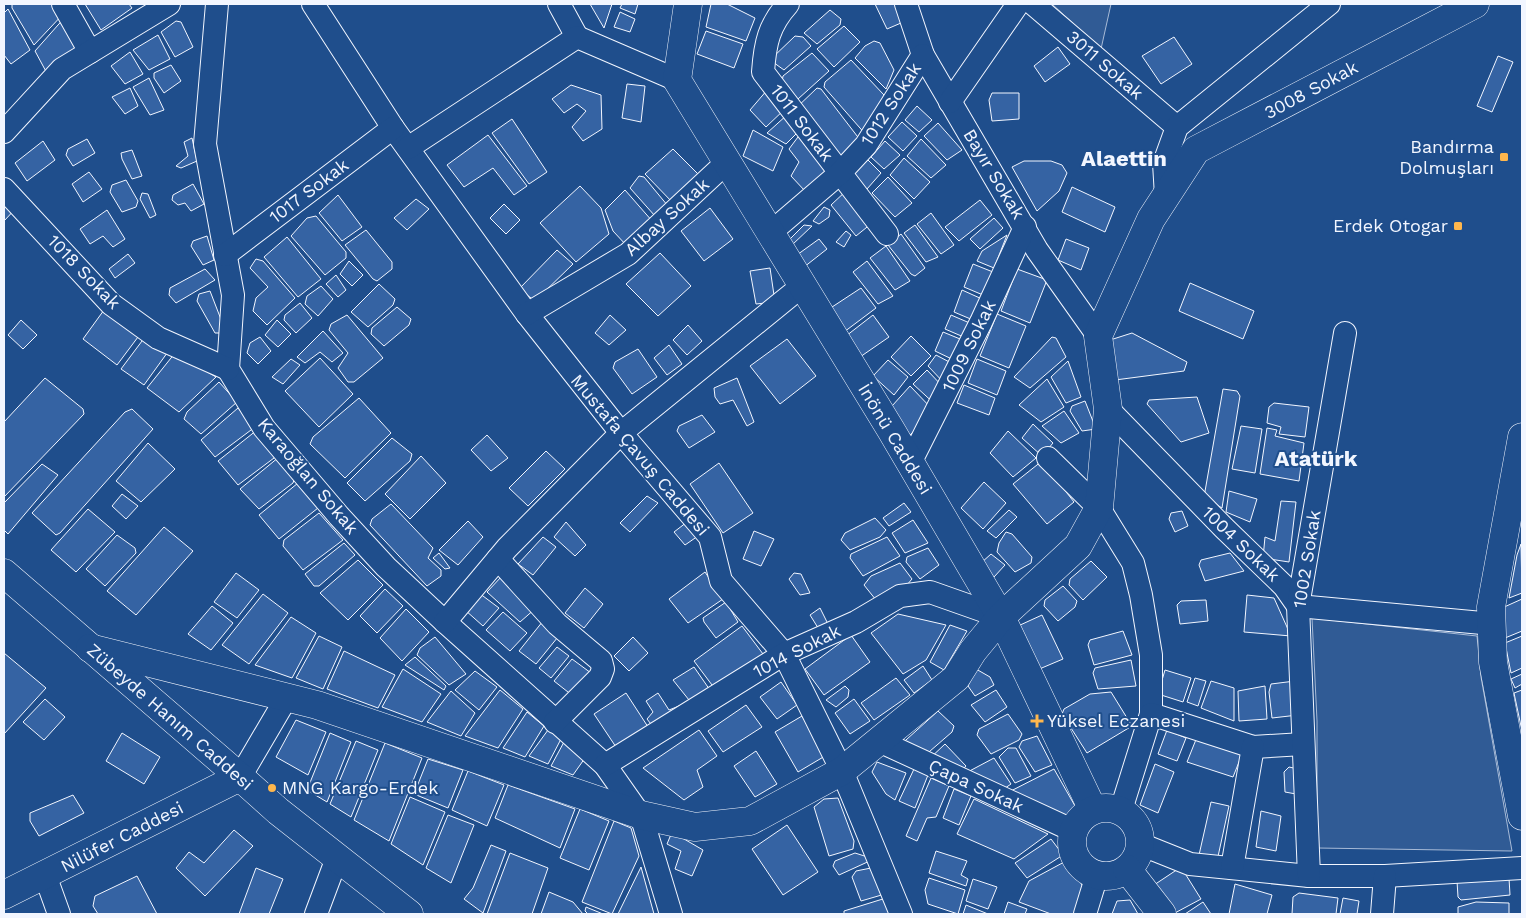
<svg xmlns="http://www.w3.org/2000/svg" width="1526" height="918" viewBox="0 0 1526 918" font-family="'Work Sans',sans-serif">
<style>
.green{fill:#305b95;stroke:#a8bbd7}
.building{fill:#3563a3;stroke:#f2f6ff}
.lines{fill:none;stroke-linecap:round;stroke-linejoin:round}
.minor-casing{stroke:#f2f6ff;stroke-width:24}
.tertiary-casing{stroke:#f2f6ff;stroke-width:29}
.secondary-casing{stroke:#f2f6ff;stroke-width:29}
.primary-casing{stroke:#f2f6ff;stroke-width:29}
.minor{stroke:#1f4e8c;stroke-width:22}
.tertiary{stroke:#1f4e8c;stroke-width:28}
.secondary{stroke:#1f4e8c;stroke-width:28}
.primary{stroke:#1f4e8c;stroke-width:28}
.poi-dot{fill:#ffb74d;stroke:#1f4e8c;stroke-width:2}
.labels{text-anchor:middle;stroke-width:4;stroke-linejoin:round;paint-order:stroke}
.street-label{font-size:18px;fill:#f2f6ff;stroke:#1f4e8c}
.poi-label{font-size:18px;fill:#f2f6ff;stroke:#1f4e8c;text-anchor:end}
.district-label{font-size:22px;font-weight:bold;fill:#f2f6ff;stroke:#1f4e8c}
</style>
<rect width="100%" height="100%" fill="#1f4e8c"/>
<g class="green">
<path d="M1052,4h59l-10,45z"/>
<path d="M1312,618l165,18 4,41 31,174 -195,-3v-127z"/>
</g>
<g class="building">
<path d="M12,4h48l5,8 -31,33 -22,-37z"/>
<path d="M85,4h44l3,4 -31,22z"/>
<path d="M590,4h22l-8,24z"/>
<path d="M622,4h16l-3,10 -15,-6z"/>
<path d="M711,4h16l28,14 -9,23 -40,-14z"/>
<path d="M875,4h27l6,16 -21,9z"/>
<path d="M8,9l22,41 -19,14 -7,-9v-42z"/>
<path d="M830,10l11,9 -1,6 -23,19 -13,-11z"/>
<path d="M620,12l15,7 -5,13 -16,-5z"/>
<path d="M66,16l20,31 -37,30 -14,-26z"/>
<path d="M176,21l5,1 12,25 -18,10 -14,-25z"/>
<path d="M844,26l16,16 -26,25 -17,-18z"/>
<path d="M706,31l37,13 -9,24 -37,-14z"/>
<path d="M158,35l12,24 -21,11 -16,-20z"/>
<path d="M795,36l8,1 8,9 -27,24 -14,-10z"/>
<path d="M1174,37l18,27 -31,20 -19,-28z"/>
<path d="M874,41l6,2 14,27 -8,19 -31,-31 10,-12z"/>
<path d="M1058,47l12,17 -25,18 -11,-16z"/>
<path d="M130,52l13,22 -18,10 -14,-18z"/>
<path d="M812,53l17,18 -31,28 -16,-17 1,-6z"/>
<path d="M1498,56l15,6 -21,50 -15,-6z"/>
<path d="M851,60l33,35 -17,41 -43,-49 1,-5z"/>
<path d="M171,65l10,16 -17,12 -10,-15v-5z"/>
<path d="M149,78l15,32 -14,5 -17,-28z"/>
<path d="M627,84l18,2 -4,36 -19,-4z"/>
<path d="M571,85l30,10 1,34 -19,12 -11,-14 14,-16 -9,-7 -13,9 -12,-14z"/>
<path d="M130,88l8,18 -13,8 -13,-17z"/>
<path d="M817,88l4,1 43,56 -27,19 -43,-54z"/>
<path d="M768,89l18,19 -20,19 -16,-17z"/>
<path d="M992,93h27v26l-27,2 -3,-21z"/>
<path d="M917,106l15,14 -13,12 -14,-12z"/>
<path d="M788,114l13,15 -15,15 -19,-11z"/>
<path d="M512,119l35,53 -18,12 -37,-51z"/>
<path d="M902,122l15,14 -14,15 -15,-14z"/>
<path d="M938,123l24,27 -15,10 -23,-24z"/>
<path d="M753,130l30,17 -10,24 -30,-15z"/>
<path d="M488,135l39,51 -13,9 -21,-27 -29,19 -17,-22z"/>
<path d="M806,136l27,35 -28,20 -14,-15 8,-14 -10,-13 9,-12z"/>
<path d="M192,138l5,23 -16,7 -5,-2 12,-10 -4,-14z"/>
<path d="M87,139l8,14 -22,13 -7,-11 2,-6z"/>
<path d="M921,139l25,26 -15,13 -24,-22z"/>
<path d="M43,141l12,19 -28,21 -12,-18z"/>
<path d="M885,141l15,14 -16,14 -13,-12z"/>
<path d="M673,149l29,29 -28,26 -29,-30z"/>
<path d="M132,150l10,26 -10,3 -10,-20 -1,-6z"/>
<path d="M904,158l26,24 -16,17 -24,-24z"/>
<path d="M868,160l13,13 -14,16 -15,-13z"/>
<path d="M1024,161h27l11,4 5,8 -8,18 -22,20 -25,-44z"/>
<path d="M89,172l13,17 -19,13 -11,-18z"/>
<path d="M639,176l5,1 24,29 -13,10 -25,-28z"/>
<path d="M888,177l24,26 -17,14 -23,-24z"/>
<path d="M126,180l12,21 -2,6 -14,5 -12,-20 2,-7z"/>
<path d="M193,184l11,20 -13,7 -6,-8 -7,2 -6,-5 1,-5z"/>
<path d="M580,186l21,22 8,26 -33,28 -36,-39z"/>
<path d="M1072,187l43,20 -10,25 -43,-20z"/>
<path d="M625,190l28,32 -26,24 -14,-15 -8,-21z"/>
<path d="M847,190l25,33 -16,13 -25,-31z"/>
<path d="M4,193l14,13 -14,15z"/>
<path d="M142,193l6,1 8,21 -6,3 -10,-19z"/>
<path d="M338,195l24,32 -20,14 -23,-28z"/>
<path d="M416,199l13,10 -22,21 -13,-12z"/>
<path d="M980,200l12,15 -33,26 -14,-14z"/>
<path d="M504,204l16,16 -14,14 -16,-16z"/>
<path d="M824,207l6,3 -1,7 -10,7 -6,-3z"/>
<path d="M710,208l23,31 -29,22 -23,-30z"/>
<path d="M107,210l18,29 -12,8 -10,-11 -13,8 -10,-15z"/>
<path d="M931,213l23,32 -13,9 -24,-30z"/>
<path d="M316,216l30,36v6l-21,17 -34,-39 16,-18z"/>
<path d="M994,218l9,10 -23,21 -10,-10z"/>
<path d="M804,225l8,1 -20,19 -7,-1z"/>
<path d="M915,225l23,32 -12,5 -22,-29z"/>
<path d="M366,230l26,32v7l-15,12 -4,-2 -28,-34z"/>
<path d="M846,231l5,4 -7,12 -8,-5z"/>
<path d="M901,234l24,34 -10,8 -4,-2 -23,-29z"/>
<path d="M1007,235l-13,33 -17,-7 5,-10z"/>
<path d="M207,236l7,24 -11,5 -12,-19 2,-5z"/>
<path d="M287,237l34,42 -23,18 -34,-40z"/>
<path d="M819,239l8,10 -28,22 -9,-11z"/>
<path d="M1066,239l23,9 -8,22 -23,-10z"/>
<path d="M886,246l24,35 -15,9 -25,-32z"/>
<path d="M557,250l16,14 -38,37 -16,-12z"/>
<path d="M660,253l31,33 -33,30 -32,-32z"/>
<path d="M128,254l7,9 -20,15 -6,-9z"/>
<path d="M256,259l7,2 32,37 -28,27 -14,-14 3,-13 12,-11 -18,-19z"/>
<path d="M349,261l14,14 -11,11 -12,-12z"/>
<path d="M867,261l26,35 -15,8 -25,-32z"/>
<path d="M973,264l20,8 -10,23 -19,-8z"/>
<path d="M770,268l5,34 -19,2 -6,-33z"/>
<path d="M205,269l10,11 -39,23 -7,-8 1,-7z"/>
<path d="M1017,269l30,11 -17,43 -29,-12z"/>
<path d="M336,275l10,15 -8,7 -12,-13z"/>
<path d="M1190,283l64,28 -11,28 -64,-28z"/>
<path d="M379,284l16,15 -2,6 -25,22 -17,-15z"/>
<path d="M321,286l12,13 -15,17 -13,-12 2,-8z"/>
<path d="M861,288l15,20 -32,24 -15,-23z"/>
<path d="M962,290l20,9 -9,21 -19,-8z"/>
<path d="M210,291l12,31 -1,11h-6l-18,-32 2,-7z"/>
<path d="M300,303l12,15 -16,15 -12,-13 1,-5z"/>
<path d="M397,307l14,12 -2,6 -25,21 -13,-12 1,-6z"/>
<path d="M104,310l37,23 -24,32 -34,-26z"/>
<path d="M997,314l29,12 -17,42 -29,-12z"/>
<path d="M347,315l36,43 -29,24h-6l-10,-14 10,-15 -19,-23 2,-6z"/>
<path d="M610,315l16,15 -17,15 -14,-12z"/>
<path d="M873,315l16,22 -29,20 -14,-21z"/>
<path d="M951,315l21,9 -6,14 -21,-9z"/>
<path d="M21,320l16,15 -14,14 -15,-14z"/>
<path d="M277,320l14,14 -13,13 -13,-12z"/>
<path d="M688,325l14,16 -15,14 -14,-15z"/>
<path d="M323,331l20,22 -11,9 -12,-10 -15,11 -8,-6z"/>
<path d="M943,332l22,9 -9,20 -21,-10z"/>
<path d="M1132,333l55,29 -3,9 -69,9 -8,-39z"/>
<path d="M911,336l20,20 -20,20 -20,-19z"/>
<path d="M145,337l25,12 -26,36 -23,-16z"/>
<path d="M260,337l11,14 -13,13 -11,-11 3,-10z"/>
<path d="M1052,337l4,1 10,19 -36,31 -16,-11z"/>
<path d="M787,339l29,37 -36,28 -30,-38z"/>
<path d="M669,345l13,19 -15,11 -13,-17z"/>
<path d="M638,349l19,28 -25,17 -19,-26 2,-6z"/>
<path d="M175,353l41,24 -37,35 -32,-24z"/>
<path d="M936,355l19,10 -9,20 -18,-19z"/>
<path d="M320,358l33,36 -34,33 -34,-36z"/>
<path d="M291,359l9,6 -17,19 -11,-7z"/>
<path d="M977,359l29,12 -9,24 -29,-12z"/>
<path d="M888,360l20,17 -14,18 -21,-19z"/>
<path d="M1068,361l13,36 -15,6 -15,-26z"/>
<path d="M927,370l18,19 -7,18 -25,-23z"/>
<path d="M45,378l38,31 1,5 -80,83v-75z"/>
<path d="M737,378l17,44 -7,4 -14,-26 -13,4 -5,-7 -1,-9z"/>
<path d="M1047,379l17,28 -23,15 -22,-17z"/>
<path d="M219,382l18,20 -36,32 -17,-15 3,-7z"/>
<path d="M964,385l31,13 -6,17 -32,-12z"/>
<path d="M910,386l24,25 -28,28 -23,-23z"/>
<path d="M1223,389l14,2 3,5 -18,112 -18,-11z"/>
<path d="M1197,397l12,36 -28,9 -34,-38 2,-4z"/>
<path d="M359,398l32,35 -46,45 -35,-34 3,-7z"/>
<path d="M1085,401l11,28 -14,2 -12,-20 2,-5z"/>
<path d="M1274,403l35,4 -4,30 -26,-3 2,-7 -14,-4 2,-16z"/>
<path d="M238,408l17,19 -40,30 -14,-17z"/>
<path d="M132,409l21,20 -93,104 -4,2 -24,-22 93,-101z"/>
<path d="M1064,411l15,22 -18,10 -19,-17z"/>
<path d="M702,415l13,17 -26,16 -12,-17 2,-5z"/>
<path d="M1033,424l20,19 -11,13 -20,-18z"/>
<path d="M1241,426l21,3 -7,44 -23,-4z"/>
<path d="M1267,428l10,2 -2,6 29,7 -5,38 -39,-7z"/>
<path d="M257,430l19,23 -2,5 -36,27 -20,-24z"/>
<path d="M1008,431l28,27 -23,19 -23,-24z"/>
<path d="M487,435l21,23 -17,13 -20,-21z"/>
<path d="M392,438l20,16 -2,7 -45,40 -18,-18z"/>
<path d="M148,443l27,26 -34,33 -25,-21z"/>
<path d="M546,451l19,18 -37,37 -19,-18z"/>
<path d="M421,456l25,27 -36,36 -25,-25z"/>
<path d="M279,457l16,20 -2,6 -34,26 -19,-20z"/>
<path d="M1042,461l32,41 -27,22 -34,-40z"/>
<path d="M719,463l34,50 -30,20 -33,-49z"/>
<path d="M42,464l16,11 -50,59 -4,-4v-27z"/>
<path d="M984,482l22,21 -23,26 -22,-21z"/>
<path d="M298,483l20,25 -39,31 -20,-24z"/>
<path d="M1229,491l28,8 -7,23 -24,-10z"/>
<path d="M122,494l16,12 -12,13 -14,-13z"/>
<path d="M647,496l11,7 -28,29 -10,-9z"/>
<path d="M1281,501l15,1 -7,60 -26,-4 2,-21 10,4z"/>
<path d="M904,503l7,9 -22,14 -6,-8z"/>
<path d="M391,504l42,44 -5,10 13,12v6l-14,10 -57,-61 2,-6z"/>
<path d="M88,509l27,23 -39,40 -25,-22z"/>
<path d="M1009,510l8,7 -21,21 -9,-7z"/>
<path d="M1182,511l6,15 -13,6 -6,-13 2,-6z"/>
<path d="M319,513l24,27 -40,30 -20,-24 1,-6z"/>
<path d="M875,518l11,12 -6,7 -30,13 -9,-10 4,-7z"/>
<path d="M913,520l15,23 -23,10 -13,-20z"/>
<path d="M468,521l15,16 -25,28 -19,-15z"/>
<path d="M566,522l20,23 -11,11 -21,-19z"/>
<path d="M687,522l11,14 -13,9 -11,-13z"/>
<path d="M164,527l29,24 -57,64 -29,-24z"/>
<path d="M754,531l20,8 -13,27 -18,-7z"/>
<path d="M1006,532l6,2 20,23 -1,6 -16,9 -18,-20 2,-9z"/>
<path d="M117,535l18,13 1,5 -31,33 -19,-17z"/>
<path d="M543,537l13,10 -23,28 -15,-11z"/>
<path d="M887,537l13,19 -37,20 -13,-18 1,-4z"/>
<path d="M344,543l11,12 -36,31h-5l-9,-12z"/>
<path d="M1521,544l1,49 -13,5 8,-43z"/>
<path d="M928,548l11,17 -19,14 -14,-17 1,-5z"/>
<path d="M439,553l11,15 -5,1 -12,-11z"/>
<path d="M1230,553l14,18 -39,10 -6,-16 2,-5z"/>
<path d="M991,554l14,11 -11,12 -13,-14z"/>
<path d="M358,560l25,25 -35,35 -28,-27z"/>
<path d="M1091,561l16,16 -24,23 -14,-15 1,-6z"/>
<path d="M900,563l12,16 -6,7 -30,14 -12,-15 7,-9z"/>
<path d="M705,572l18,27 -35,24 -19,-24z"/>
<path d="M236,573l23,17 -22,28 -23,-16z"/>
<path d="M794,573l7,1 9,19 -10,2 -11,-16z"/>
<path d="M502,576l34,32 -16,14 -33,-30z"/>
<path d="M1063,586l14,15 -2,6 -17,14 -14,-15 1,-6z"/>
<path d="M585,588l18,16 -19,24 -19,-15z"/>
<path d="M385,589l18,17 -26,27 -17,-17z"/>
<path d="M479,593l20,15 -16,18 -18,-16z"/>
<path d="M263,594l25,19 -39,51 -27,-19z"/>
<path d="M1247,595l27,3 17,38 -47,-4z"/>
<path d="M1522,599v32l-17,7 -3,-30z"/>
<path d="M1206,600l2,21 -28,3 -3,-19 4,-4z"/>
<path d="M726,602l12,20 -22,16 -12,-16 -1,-4z"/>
<path d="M212,606l21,17 -22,27 -23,-16z"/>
<path d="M820,608l9,18 -9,5 -10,-16z"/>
<path d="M406,609l23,23 -27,29 -22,-23z"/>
<path d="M503,612l24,21 -17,18 -24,-21z"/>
<path d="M898,614l48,11 -20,35 -23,14 -32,-41z"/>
<path d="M1042,615l21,44 -26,11 -19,-44z"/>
<path d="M291,617l25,16 -24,45 -37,-13z"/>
<path d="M543,621l19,11 -26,32 -17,-13z"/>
<path d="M950,625l17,6 -23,39 -14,-8z"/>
<path d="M742,626l24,32 -48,35 -24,-32z"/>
<path d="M1123,631l9,24 -38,10 -6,-20 2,-5z"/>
<path d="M851,635l19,27 -46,33 -19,-26z"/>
<path d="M319,636l23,11 -19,42 -27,-11z"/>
<path d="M1522,636v32l-11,5 -6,-30z"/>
<path d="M435,637l31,37 -17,11 -32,-30 3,-7z"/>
<path d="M633,637l15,16 -19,18 -15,-15z"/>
<path d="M557,647l12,9 -18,22 -12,-10z"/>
<path d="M344,651l51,24 -17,33 -51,-19z"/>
<path d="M4,653l42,35 -42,46z"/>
<path d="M415,657l31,29 -2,4 -39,-25z"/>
<path d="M572,659l19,14 -18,23 -19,-15z"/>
<path d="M1131,660l5,26 -38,3 -5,-16 2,-5z"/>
<path d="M923,666l9,14 -18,13 -10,-13z"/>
<path d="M694,667l18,26 -19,12 -20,-25z"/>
<path d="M403,669l38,25 -19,28 -40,-15z"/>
<path d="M976,669l14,8 4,8 -19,11 -7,-10z"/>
<path d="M1165,670l26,8 -8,24 -25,-8z"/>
<path d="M475,671l22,16 -18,23 -24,-20z"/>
<path d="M1522,674v10l-7,4 -4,-9z"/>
<path d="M896,678l14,17 -36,25 -13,-17z"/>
<path d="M1195,678l11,3 -8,25 -11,-4z"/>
<path d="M1211,681l23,7v33l-33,-13z"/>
<path d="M1295,681l3,34 -26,3 -3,-26 2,-8z"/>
<path d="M781,682l16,23 -20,14 -17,-22z"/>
<path d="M845,686l4,4 -1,7 -12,10 -10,-7z"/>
<path d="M1265,686l2,33 -28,2 -1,-30z"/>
<path d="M500,690l23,19 -25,39 -33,-12z"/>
<path d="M996,690l11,17 -22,15 -14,-17z"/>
<path d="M1522,690v41l-8,-38z"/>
<path d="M451,691l24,22 -14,23 -34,-14z"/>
<path d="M1111,692l21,34 -45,27 -25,-39 2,-5 26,-15z"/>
<path d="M626,693l24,37 -32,20 -24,-36z"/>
<path d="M658,693l11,17 15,-6 -30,24 -7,-9 6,-7 -7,-11z"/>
<path d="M45,699l20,18 -21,23 -21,-18z"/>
<path d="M854,699l16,22 -20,13 -15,-21z"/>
<path d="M746,705l16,22 -39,25 -15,-21z"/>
<path d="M938,711l16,15 -2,6 -30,26 -26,-9z"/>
<path d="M527,712l17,14 -19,31 -22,-9z"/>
<path d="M1008,714l14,20 -3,6 -28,14 -14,-19 2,-6z"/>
<path d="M802,716l23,40 -27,16 -23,-40z"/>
<path d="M296,720l30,12 -18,43 -32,-18z"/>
<path d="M548,730l13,9 -13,25 -19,-8z"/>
<path d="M699,730l18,26 -20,14 6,17 -19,13 -41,-32z"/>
<path d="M1167,730l19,8 -9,23 -19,-7z"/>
<path d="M122,733l38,24 -16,27 -38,-23z"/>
<path d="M330,733l21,9 -24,60 -20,-12z"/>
<path d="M1037,736l15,29 -17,7 -16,-25 3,-6z"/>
<path d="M1197,737l46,15 -10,25 -46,-15z"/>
<path d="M356,741l22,9 -27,67 -21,-13z"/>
<path d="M564,742l21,16 -12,17 -22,-9z"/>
<path d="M385,743l37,15 -33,83 -35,-21z"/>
<path d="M945,744l21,22 -10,11 -30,-15z"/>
<path d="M1008,748h8l15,28 -16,7 -16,-26z"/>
<path d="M756,751l21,33 -22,13 -21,-31z"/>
<path d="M994,758l17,26 -13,9 -36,-18z"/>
<path d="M428,759l35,11 -15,38 -34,-14z"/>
<path d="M877,762l29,11 -11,27 -9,-6 -14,-22z"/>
<path d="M1155,764l19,8 -16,41 -18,-8z"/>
<path d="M1289,767l9,2 -2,25 -11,-2 -1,-20z"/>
<path d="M914,769l14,6 -13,33 -16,-7z"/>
<path d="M1054,769l25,44 -10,10 -66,-28z"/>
<path d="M468,771l36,14 -17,41 -35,-16z"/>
<path d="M931,778l18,8 -13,31 -9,1 -10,23 -11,-5z"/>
<path d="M508,785l67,24 -15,39 -65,-30z"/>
<path d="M954,789l17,7 -12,29 -16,-7z"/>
<path d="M73,795l11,18 -45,23 -9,-15v-8z"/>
<path d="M410,797l35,15 -22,53 -32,-21z"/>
<path d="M838,798l16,43 -1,8 -24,7 -15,-49 10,-8z"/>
<path d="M974,799l74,35 -34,25 -57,-25z"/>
<path d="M1211,802l18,4 -12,55 -18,-6z"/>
<path d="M580,809l29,12 -20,49 -29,-12z"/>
<path d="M1261,811l20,5 -5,35 -20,-4z"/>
<path d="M448,815l26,10 -23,58 -25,-15z"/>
<path d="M614,821l17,7 8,28 -27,58 -30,-12z"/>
<path d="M787,825l31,47 -35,23 -31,-46z"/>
<path d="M234,830l19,16 -48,50 -29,-28 13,-16 15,11z"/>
<path d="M672,832l31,18 -11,26 -17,-7 6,-18 -14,-7z"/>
<path d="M1051,839l12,16 -36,23 -12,-15z"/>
<path d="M491,845l15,6 -23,62 -19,-14 9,-11z"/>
<path d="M936,851l31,10 -6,14 7,4 -2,7 -37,-13z"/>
<path d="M510,853l38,15 -16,46h-45z"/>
<path d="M855,853l19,6 -35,16 -6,-9 2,-5z"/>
<path d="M1066,861l18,27 -8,26h-25l-32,-12 10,-21z"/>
<path d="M641,867l13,47h-36z"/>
<path d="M876,867l9,27 -24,7 -9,-24 4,-6z"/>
<path d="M1181,867l20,32 -28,15 -19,-29z"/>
<path d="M256,868l27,11 -14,35h-30z"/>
<path d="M137,876l20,38h-59l-5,-8 2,-10z"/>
<path d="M929,878l36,12 -7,24 -30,-10 -3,-14z"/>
<path d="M1509,878l1,17 -49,5 -3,-3 -1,-16z"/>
<path d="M973,879l24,8 -9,22 -22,-8z"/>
<path d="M1235,884l37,11 -5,19h-38z"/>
<path d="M549,892l24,10 10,12h-42z"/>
<path d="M1299,893l39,5 -2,16h-44l1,-17z"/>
<path d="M886,898l7,16h-49v-3z"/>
<path d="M1343,898l16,3 -2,13h-17z"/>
<path d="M1130,900l8,14h-26l5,-13z"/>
<path d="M1008,902l19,7 -2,5h-21z"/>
<path d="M1203,902l8,12h-26z"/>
<path d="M1476,902l33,1v11h-51v-7z"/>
<path d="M966,905l22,9h-25z"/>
<path d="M586,907l17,7h-15l-3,-3z"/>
</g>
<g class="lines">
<g class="minor-casing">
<g id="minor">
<path d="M63,4l27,48"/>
<path d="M217,4l-12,140 28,151 -5,74 36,59 75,88 47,51 59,55 160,143 33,47"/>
<path d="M313,4l80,124 134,186 94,119 89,104 11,44 63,73 58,117 59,143"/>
<path d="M559,4l18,33"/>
<path d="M788,4c-19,21 -23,39 -25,68l124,162"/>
<path d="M906,4l17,51 114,195 61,86"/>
<path d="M1033,4l144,123"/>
<path d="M950,102l68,-98"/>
<path d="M4,132l58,-63 107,-65"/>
<path d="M408,148l169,-111 100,43"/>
<path d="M4,189l107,115 47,34 70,31"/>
<path d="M1166,196l-2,-33 13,-36 152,-123"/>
<path d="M770,233l70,-60 26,-28 57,-90"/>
<path d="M225,255l168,-127"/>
<path d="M527,314l101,-60 99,-92"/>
<path d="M1108,409l116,119 60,58 14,20 195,18"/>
<path d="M1048,458l51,50 34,55 8,32 10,60v59l-30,96"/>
<path d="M910,463l71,-141 44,-95"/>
<path d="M498,559l59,65 44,37 2,8 -3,8 -45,45"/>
<path d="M445,622l62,-74 114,-115 181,-147"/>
<path d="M1151,714l102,33 50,-3"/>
<path d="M879,741l195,90"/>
<path d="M605,765l179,-111 72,-32 44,-26 30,-4 71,25"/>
<path d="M240,777l47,-80"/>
<path d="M641,815l30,99"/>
<path d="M1140,844l50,20 119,12h76l137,-8"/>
<path d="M1232,868l21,-121"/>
<path d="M45,875l14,39"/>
<path d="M1309,876l-11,-270 47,-273"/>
<path d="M316,914l21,-56"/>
<path d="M1085,914l12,-39"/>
<path d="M1382,914l3,-38"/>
</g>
</g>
<g class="tertiary-casing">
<g id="tertiary">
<path d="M688,4l-11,76 214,350 110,187 92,193"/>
<circle cx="1106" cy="842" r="34"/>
<path d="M1127,869l35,45"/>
</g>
</g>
<g class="secondary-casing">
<g id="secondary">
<path d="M4,573l236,204"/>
<path d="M90,648l227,57 324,110 54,12 55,-6 92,-50 114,-93 17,-27 28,-34 77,-71 21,-38 9,-99 -10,-73 53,-117 45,-69 279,-146"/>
</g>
</g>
<g class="primary-casing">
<g id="primary">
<path d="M1522,437l-31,170 2,55 29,154"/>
<path d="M4,895l236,-118 38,34 131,103"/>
</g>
</g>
<use href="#minor" class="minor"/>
<use href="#tertiary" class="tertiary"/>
<use href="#secondary" class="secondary"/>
<use href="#primary" class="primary"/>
</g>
<g class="poi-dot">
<rect x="1499" y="152" width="10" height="10" rx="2.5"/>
<rect x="1453" y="221" width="10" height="10" rx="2.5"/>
<path d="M1034.5 713.5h5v5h5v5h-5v5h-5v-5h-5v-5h5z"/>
<circle cx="272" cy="788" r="5"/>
</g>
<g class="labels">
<g class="street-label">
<text transform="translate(1105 65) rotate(41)" y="6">3011 Sokak</text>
<text transform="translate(1311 90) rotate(-28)" y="6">3008 Sokak</text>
<text transform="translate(891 104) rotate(-57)" y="6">1012 Sokak</text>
<text transform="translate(802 123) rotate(53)" y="6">1011 Sokak</text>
<text transform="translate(994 174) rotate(59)" y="6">Bayır Sokak</text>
<text transform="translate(309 191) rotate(-37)" y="6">1017 Sokak</text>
<text transform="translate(667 217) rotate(-42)" y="6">Albay Sokak</text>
<text transform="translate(84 272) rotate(46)" y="6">1018 Sokak</text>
<text transform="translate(969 346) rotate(-64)" y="6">1009 Sokak</text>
<text transform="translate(895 439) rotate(59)" y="6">İnönü Caddesi</text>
<text transform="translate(640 455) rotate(50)" y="6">Mustafa Çavuş Caddesi</text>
<text transform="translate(308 476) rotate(50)" y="6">Karaoğlan Sokak</text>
<text transform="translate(1241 544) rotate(44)" y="6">1004 Sokak</text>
<text transform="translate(1307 559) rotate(-81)" y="6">1002 Sokak</text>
<text transform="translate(797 651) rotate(-27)" y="6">1014 Sokak</text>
<text transform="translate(170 717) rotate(41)" y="6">Zübeyde Hanım Caddesi</text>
<text transform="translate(976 786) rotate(25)" y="6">Çapa Sokak</text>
<text transform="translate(122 837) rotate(-27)" y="6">Nilüfer Caddesi</text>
</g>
<g class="poi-label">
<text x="1494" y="153">Bandırma<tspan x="1494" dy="21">Dolmuşları</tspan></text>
<text x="1448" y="232">Erdek Otogar</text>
<text x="1047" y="727" text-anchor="start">Yüksel Eczanesi</text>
<text x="282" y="794" text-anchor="start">MNG Kargo-Erdek</text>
</g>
<g class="district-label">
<text x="1124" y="166">Alaettin</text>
<text x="1316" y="466">Atatürk</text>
</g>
</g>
<rect width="1526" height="918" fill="none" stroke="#f2f6ff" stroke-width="10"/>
</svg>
